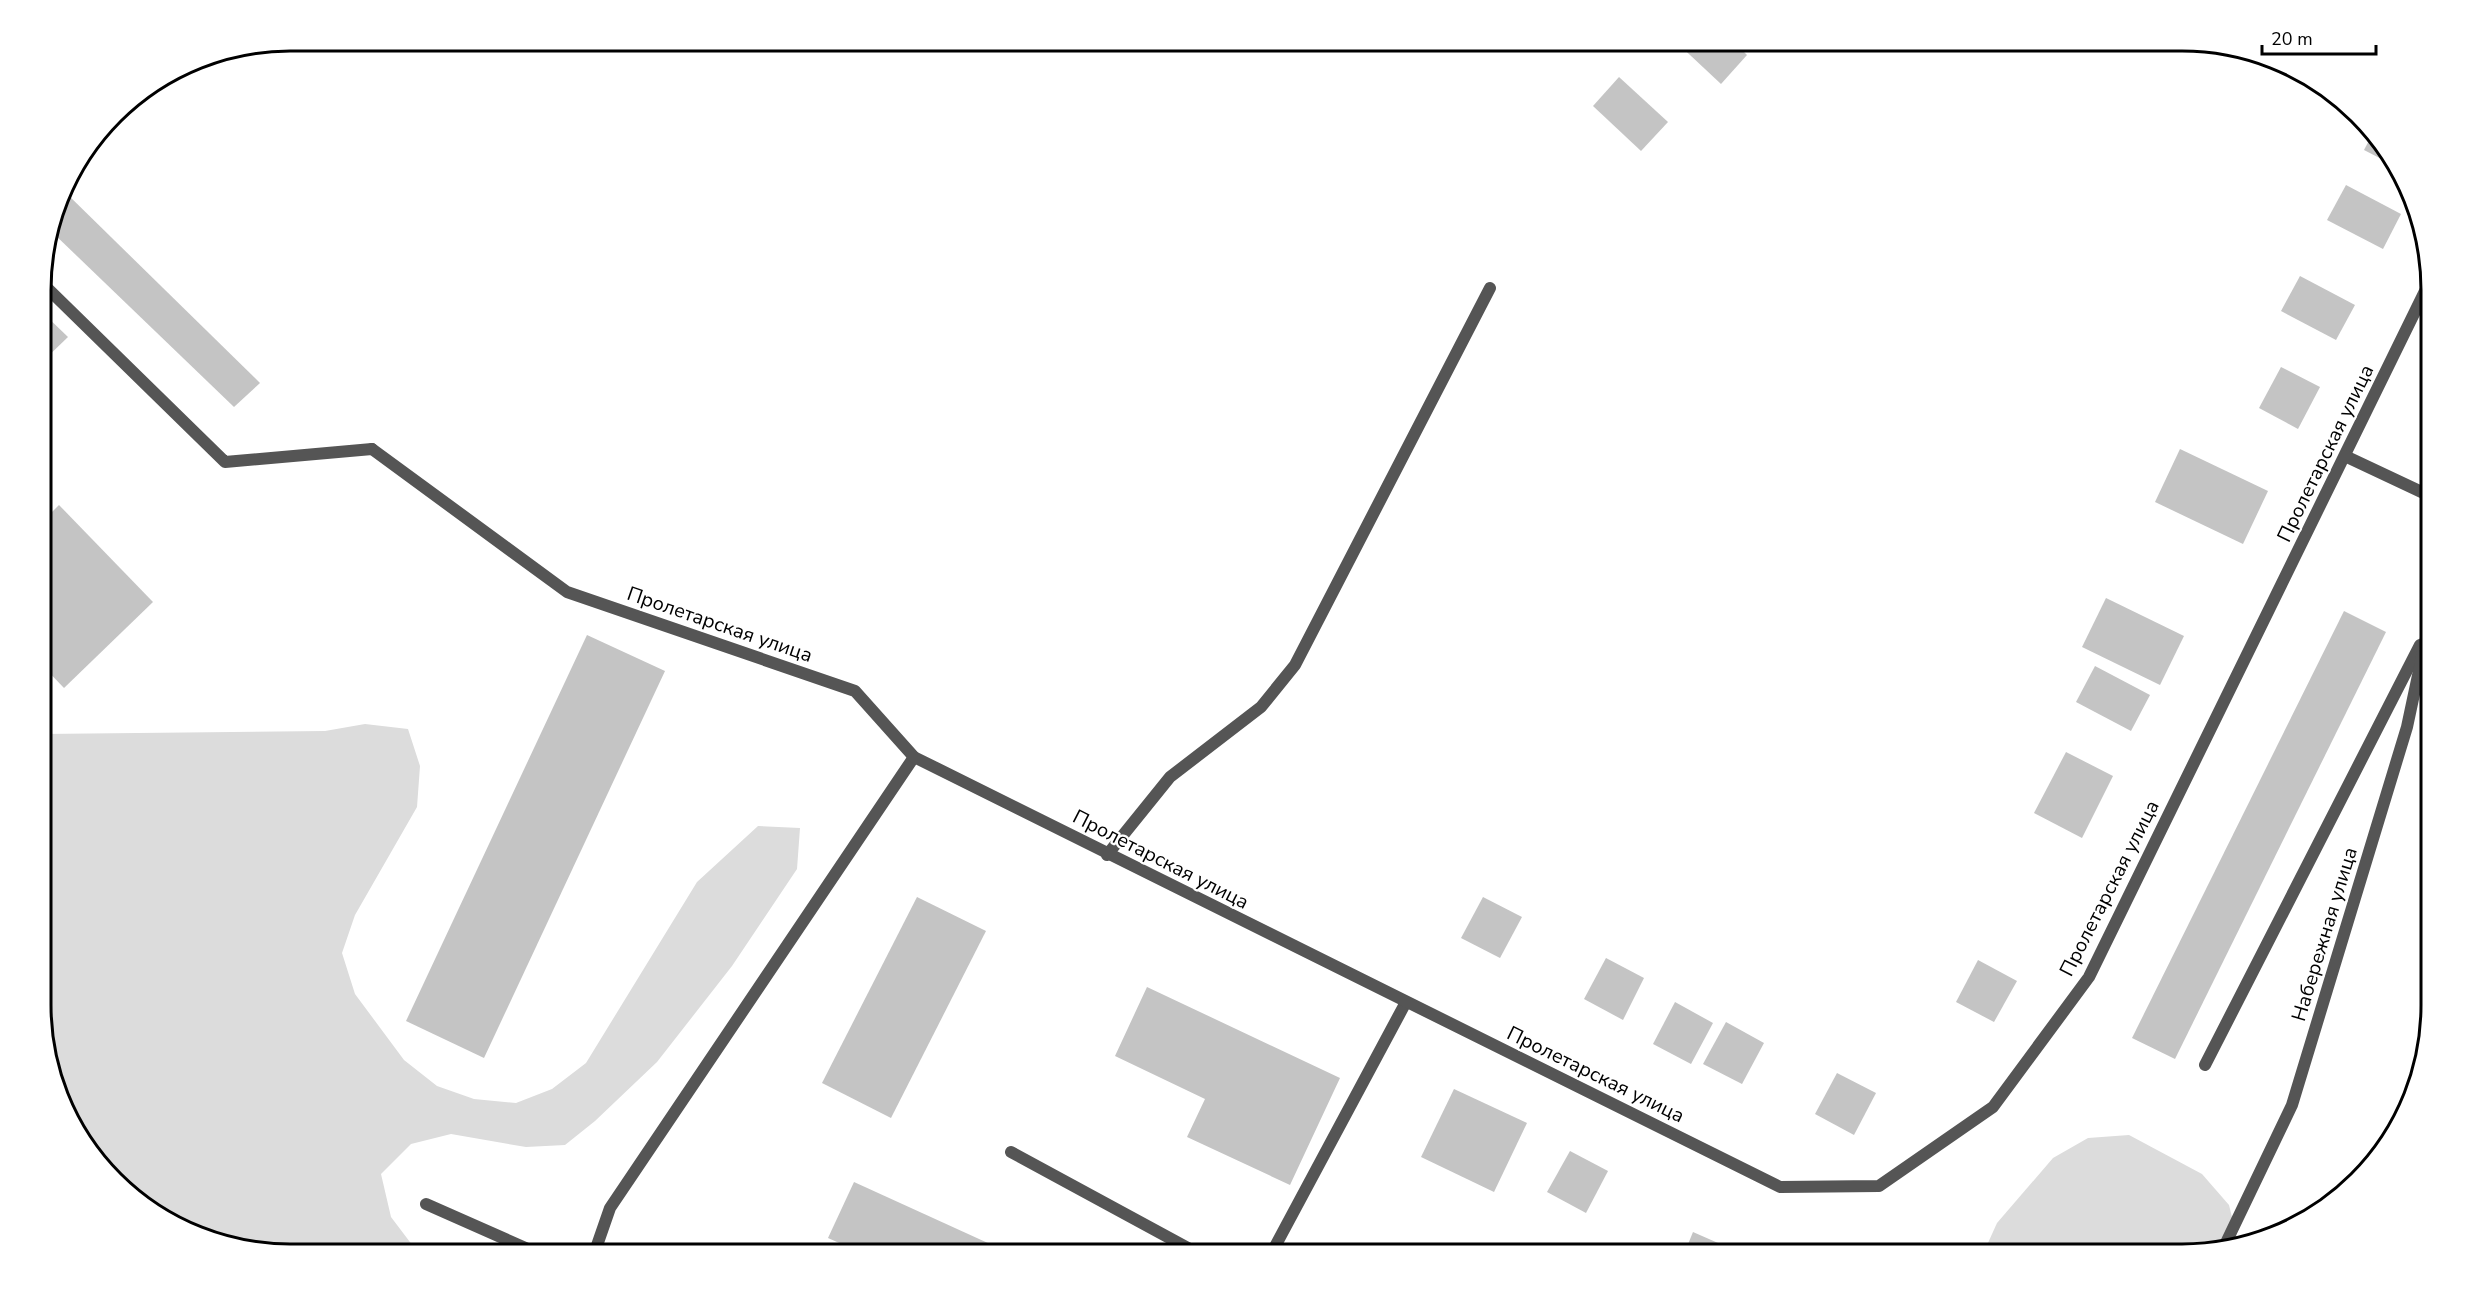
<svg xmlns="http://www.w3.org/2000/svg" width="2472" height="1295" viewBox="0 0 2472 1295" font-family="'Nunito Sans',sans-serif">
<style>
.green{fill:#dcdcdc}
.building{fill:#c4c4c4}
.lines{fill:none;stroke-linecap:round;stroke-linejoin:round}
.service{stroke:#555;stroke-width:12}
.minor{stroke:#555;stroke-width:12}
.labels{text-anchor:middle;stroke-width:4.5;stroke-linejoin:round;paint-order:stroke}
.street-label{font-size:20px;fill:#000;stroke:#fff}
.rim{fill:none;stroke:#000;stroke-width:3}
</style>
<rect width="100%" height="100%" fill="#fff"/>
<g class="green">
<path d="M365,724l43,5 12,37 -3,41 -62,108 -13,38 13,41 49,66 33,26 37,13 42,4 36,-14 34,-26 111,-181 61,-56 42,2 -3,41 -65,97 -75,96 -62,59 -30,24 -39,2 -75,-13 -40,10 -30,30 10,43 28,37h-129l-111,-25 -53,-36 -43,-49 -40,-106 -1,-304 283,-3z"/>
<path d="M2129,1135l73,39 27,31 10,41 -41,8h-215l14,-31 56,-65 35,-20z"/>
</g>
<g class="building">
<path d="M1674,40h58l15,15 -26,29z"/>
<path d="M1619,77l49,45 -27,29 -48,-45z"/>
<path d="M2373,133l16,18 6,15 -31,-16z"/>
<path d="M2346,185l55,29 -18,35 -56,-29z"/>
<path d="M63,190l197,193 -26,24 -182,-175z"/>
<path d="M2300,276l55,29 -19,35 -55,-29z"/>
<path d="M41,311l27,26 -27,26z"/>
<path d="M2281,367l39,20 -22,42 -39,-21z"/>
<path d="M2180,449l88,42 -25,53 -88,-42z"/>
<path d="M59,505l94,97 -89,86 -22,-23v-143z"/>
<path d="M2106,598l78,38 -24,49 -78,-38z"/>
<path d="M2344,611l42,21 -211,427 -43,-21z"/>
<path d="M587,635l78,36 -181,387 -78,-37z"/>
<path d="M2095,666l55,29 -19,36 -55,-29z"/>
<path d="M2066,752l47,24 -31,62 -48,-25z"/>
<path d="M917,897l69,34 -95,187 -69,-35z"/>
<path d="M1483,897l39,20 -22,41 -39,-20z"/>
<path d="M1606,958l38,20 -21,42 -39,-21z"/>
<path d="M1978,960l39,21 -23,41 -38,-20z"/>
<path d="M1147,987l193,91 -50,107 -103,-48 18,-38 -90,-43z"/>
<path d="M1675,1002l38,21 -22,41 -38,-20z"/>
<path d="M1726,1022l38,21 -22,41 -39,-20z"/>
<path d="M1837,1073l39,20 -22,42 -39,-21z"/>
<path d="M1454,1089l73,34 -33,69 -73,-35z"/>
<path d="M1570,1151l38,20 -22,42 -39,-21z"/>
<path d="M854,1182l158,72h-148l-36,-16z"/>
<path d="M1693,1232l41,18 -2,4h-48z"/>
</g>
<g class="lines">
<g class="service">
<path d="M41,282l184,180 147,-13"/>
<path d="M1107,855l63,-78 91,-70 34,-42 195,-377"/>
<path d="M2205,1065l215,-420"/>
<path d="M1011,1152l188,102"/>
<path d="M426,1204l113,50"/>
<path d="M2223,1249l69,-144 115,-378 23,-108"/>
<path d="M594,1254l16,-46 304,-451"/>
<path d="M1271,1254l135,-252"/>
</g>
<g class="minor">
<path d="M372,449l195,143 288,99 59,66 866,430 99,-1 114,-79 96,-130 340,-694"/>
<path d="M2345,456l85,40"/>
</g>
</g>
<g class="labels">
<g class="street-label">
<text transform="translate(2325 453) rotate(-64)" y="7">Пролетарская улица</text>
<text transform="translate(720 624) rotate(19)" y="7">Пролетарская улица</text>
<text transform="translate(1161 859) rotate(27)" y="7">Пролетарская улица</text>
<text transform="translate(2109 888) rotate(-63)" y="7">Пролетарская улица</text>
<text transform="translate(2324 934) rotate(-73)" y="7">Набережная улица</text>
<text transform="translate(1596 1074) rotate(26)" y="7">Пролетарская улица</text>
</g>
</g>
<path d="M0 0H2472V1295H0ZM290 51H2182A239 239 0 0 1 2421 290V1005A239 239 0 0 1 2182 1244H290A239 239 0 0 1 51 1005V290A239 239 0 0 1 290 51Z" fill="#fff" fill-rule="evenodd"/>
<path class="rim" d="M290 51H2182A239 239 0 0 1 2421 290V1005A239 239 0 0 1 2182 1244H290A239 239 0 0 1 51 1005V290A239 239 0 0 1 290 51Z"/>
<path d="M2262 45v9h114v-9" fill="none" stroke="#000000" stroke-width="3"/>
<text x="2271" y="45" font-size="18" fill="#000000" stroke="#ffffff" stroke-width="4.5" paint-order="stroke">20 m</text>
</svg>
